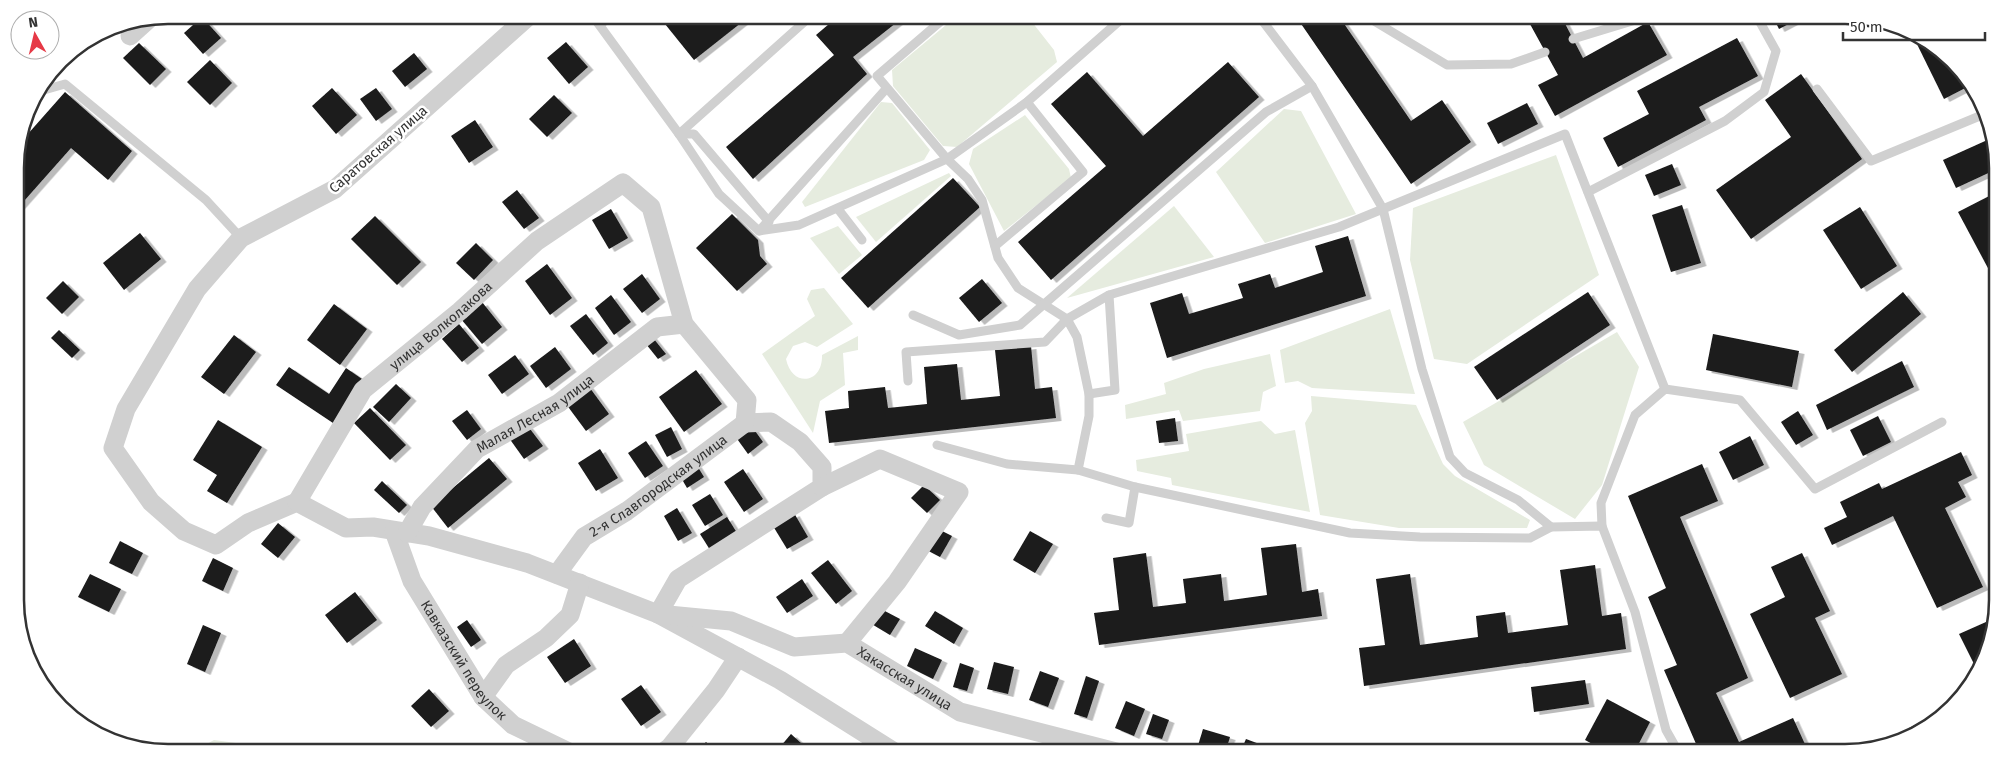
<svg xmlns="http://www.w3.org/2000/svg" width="2013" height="768" viewBox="0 0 2013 768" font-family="'Fira Sans',sans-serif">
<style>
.green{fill:#e6ecdf}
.building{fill:#1a1a1a;filter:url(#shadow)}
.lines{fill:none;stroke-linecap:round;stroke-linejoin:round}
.service{stroke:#d0d0d0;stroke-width:9}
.minor{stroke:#d0d0d0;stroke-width:19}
.labels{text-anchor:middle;stroke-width:5;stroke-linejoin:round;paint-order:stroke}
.street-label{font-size:14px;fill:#333;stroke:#fff}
.rim{fill:none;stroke:#333;stroke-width:2.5}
</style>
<defs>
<filter id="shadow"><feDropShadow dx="5.5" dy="3" stdDeviation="0" flood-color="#0004"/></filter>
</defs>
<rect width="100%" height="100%" fill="#fff"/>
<g class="green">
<path d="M958,15h84l-10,7 22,28 3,12 -100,85 -14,-1 -50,-60 -1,-16z"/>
<path d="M881,102l11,1 38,47 -6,10 -119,47 -3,-5z"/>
<path d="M1284,109l17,2 55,103 -91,29 -49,-71z"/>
<path d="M1025,115l44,54 2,9 -67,53 -35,-67 4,-15z"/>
<path d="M1556,155l43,120 -132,89 -33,-5 -24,-99 3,-52z"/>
<path d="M949,173l2,3 -75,66 -20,-25z"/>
<path d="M1174,206l40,51 -147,41z"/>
<path d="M838,226l24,29 -23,19 -29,-36z"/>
<path d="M824,288l29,36 -36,23 -12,-5 -12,4 -7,13c6,29 37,25 36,-4l36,-19v14l-15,3 2,32 -25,16 -7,32 -51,-79 53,-38 -8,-17 4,-9z"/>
<path d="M1390,309l25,85 -103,-6 -14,-7 -13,2 -5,-33z"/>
<path d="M1617,332l22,35 -37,118 -27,34 -91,-54 -21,-43z"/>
<path d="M1270,354l6,32 -13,6 -3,19 -77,10 -4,-11 -53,9 -1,-14 41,-11 -2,-11 40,-14z"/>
<path d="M1311,396l105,9 27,59 12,12 75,44 -3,8h-128l-79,-13 -15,-92 7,-12z"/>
<path d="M1261,421l14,13 20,-4 15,82 -138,-27 -1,-7 -34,-7 -1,-11 53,-9 -3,-17z"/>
<path d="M214,740l93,13h-117z"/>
</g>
<g class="building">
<path d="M677,15h74l-57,45 -29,-36z"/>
<path d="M821,15h85l-53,42 14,17 -114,105 -27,-32 108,-92 -18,-20 13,-11z"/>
<path d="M1148,15h13l-7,6z"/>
<path d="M1295,15h43l73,106 31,-21 29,42 -60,42z"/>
<path d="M1525,15h43l-6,3 21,40 65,-36 19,33 -112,61 -17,-31 20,-10z"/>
<path d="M1772,15h34l-27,14z"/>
<path d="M202,17l19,21 -18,16 -19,-21z"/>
<path d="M1913,36l47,31 11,18 -27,14z"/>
<path d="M1737,38l21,38 -59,31 7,13 -88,47 -15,-29 46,-24 -12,-23z"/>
<path d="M566,42l22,25 -19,17 -22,-26z"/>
<path d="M139,43l27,26 -16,16 -27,-27z"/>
<path d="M414,53l13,16 -22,18 -13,-16z"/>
<path d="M210,60l22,23 -22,22 -23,-23z"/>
<path d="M1228,62l31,35 -208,183 -33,-38 88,-76 -55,-62 36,-32 56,64z"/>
<path d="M1801,74l61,85 -111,80 -35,-49 75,-53 -26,-37z"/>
<path d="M332,88l25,27 -21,19 -24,-28z"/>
<path d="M376,88l16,21 -16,12 -16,-22z"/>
<path d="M65,92l67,59 -24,29 -37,-32 -55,62 -1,-52 4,-14z"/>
<path d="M554,95l18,18 -25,24 -18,-18z"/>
<path d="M1527,103l11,21 -40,20 -11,-21z"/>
<path d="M475,120l18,27 -24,16 -18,-27z"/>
<path d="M1994,137l3,11v21l-41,19 -13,-28z"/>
<path d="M1672,164l9,21 -27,11 -9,-21z"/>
<path d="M953,178l27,29 -112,101 -27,-30z"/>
<path d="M517,190l22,28 -15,11 -22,-27z"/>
<path d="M1997,192v93l-39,-73z"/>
<path d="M1682,205l19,58 -30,9 -19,-57z"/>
<path d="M1860,207l37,59 -36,23 -38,-59z"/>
<path d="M611,209l17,29 -19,11 -17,-29z"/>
<path d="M732,214l26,26 2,16 7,8 -30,27 -41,-43z"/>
<path d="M375,216l46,46 -24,23 -46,-46z"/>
<path d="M140,233l21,26 -37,31 -21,-27z"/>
<path d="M1348,236l18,60 -199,62 -17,-55 32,-10 7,21 54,-16 -5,-14 32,-10 5,14 48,-16 -8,-26z"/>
<path d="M476,243l17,17 -19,20 -18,-17z"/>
<path d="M547,264l25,34 -22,17 -25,-34z"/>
<path d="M642,274l18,25 -18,14 -19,-24z"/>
<path d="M982,279l20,24 -23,19 -20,-24z"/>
<path d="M63,281l16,16 -17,17 -16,-16z"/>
<path d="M1588,292l22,33 -113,75 -23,-33z"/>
<path d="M1903,292l18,22 -69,58 -18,-22z"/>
<path d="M611,295l20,27 -17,13 -19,-27z"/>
<path d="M482,302l20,25 -20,17 -21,-25z"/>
<path d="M334,304l33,25 -27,36 -33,-25z"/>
<path d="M586,314l22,29 -15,12 -23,-29z"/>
<path d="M459,324l20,24 -17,14 -20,-23z"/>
<path d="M59,330l21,20 -8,8 -21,-20z"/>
<path d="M649,333l17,21 -8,5 -16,-20z"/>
<path d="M1713,334l86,17 -7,36 -86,-17z"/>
<path d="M234,335l22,17 -32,42 -23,-17z"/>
<path d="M1031,346l4,43 17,-2 4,31 -227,25 -4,-32 24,-3 -1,-17 37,-4 3,21 39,-4 -3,-37 33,-3 4,36 39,-4 -5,-46z"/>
<path d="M555,347l16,22 -25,19 -16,-22z"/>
<path d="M515,355l14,19 -27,20 -14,-19z"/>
<path d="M1902,361l12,26 -87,43 -11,-25z"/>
<path d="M289,367l40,27 17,-26 16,11 -29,44 -57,-38z"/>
<path d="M696,370l26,34 -38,28 -25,-35z"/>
<path d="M396,384l15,14 -22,24 -16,-15z"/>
<path d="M587,384l22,30 -23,17 -23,-31z"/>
<path d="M370,408l36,37 -16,15 -36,-37z"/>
<path d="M467,410l14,19 -14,11 -15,-19z"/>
<path d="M1798,411l15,24 -17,10 -15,-23z"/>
<path d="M1878,416l13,26 -28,14 -13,-26z"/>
<path d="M1175,418l3,23 -19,2 -3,-22z"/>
<path d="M218,420l44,27 -35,56 -20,-12 10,-16 -24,-15z"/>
<path d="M750,424l13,18 -15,12 -13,-18z"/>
<path d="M527,425l16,21 -19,13 -15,-21z"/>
<path d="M671,427l11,22 -15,8 -12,-22z"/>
<path d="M1750,436l14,29 -31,15 -14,-28z"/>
<path d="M646,441l17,25 -18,12 -17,-25z"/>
<path d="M600,449l18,29 -22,13 -18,-28z"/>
<path d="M1961,452l11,23 -14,7 8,15 -21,11 38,79 -46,21 -44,-92 -61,29 -8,-17 23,-11 -7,-15 39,-19 3,6z"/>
<path d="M489,458l18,21 -59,49 -17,-22z"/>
<path d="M696,464l8,13 -17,11 -8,-14z"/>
<path d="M1702,464l16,37 -38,16 68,161 -32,15 23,49 54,-24 16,35h-109l-36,-83 13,-5 -29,-68 18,-9 -38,-92z"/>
<path d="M743,469l20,30 -19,13 -20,-30z"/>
<path d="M382,481l25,24 -8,8 -25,-23z"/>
<path d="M924,485l16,15 -13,13 -16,-15z"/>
<path d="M710,494l13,21 -18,11 -13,-21z"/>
<path d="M677,508l15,25 -14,8 -14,-25z"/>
<path d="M794,513l14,24 -21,12 -14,-23z"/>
<path d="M727,517l12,19 -27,17 -12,-19z"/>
<path d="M278,523l17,14 -17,21 -17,-14z"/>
<path d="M934,527l18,9 -12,21 -17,-9z"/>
<path d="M1030,531l23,13 -18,29 -22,-13z"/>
<path d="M120,541l23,12 -11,21 -23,-11z"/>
<path d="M1296,544l6,48 16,-3 4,27 -223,29 -5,-32 25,-3 -6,-52 33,-5 7,54 33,-4 -3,-24 38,-5 3,27 43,-6 -6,-47z"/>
<path d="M1802,553l28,58 -15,7 27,56 -52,24 -40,-84 35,-17 -14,-30z"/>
<path d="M213,558l20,10 -10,23 -21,-10z"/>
<path d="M828,560l24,31 -16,13 -25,-31z"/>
<path d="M1595,565l7,51 19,-3 5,36 -262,37 -5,-38 26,-3 -9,-66 34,-5 10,71 58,-8 -2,-21 29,-4 3,21 60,-8 -8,-55z"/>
<path d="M90,574l31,15 -12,23 -31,-15z"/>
<path d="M802,579l11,17 -26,17 -11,-16z"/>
<path d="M355,592l22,28 -30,23 -22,-28z"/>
<path d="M879,608l21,11 -10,16 -20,-12z"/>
<path d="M935,611l28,17 -9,16 -29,-18z"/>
<path d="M1995,618l-5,32 -12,22 -19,-38z"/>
<path d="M467,620l14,20 -10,7 -14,-20z"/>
<path d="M203,625l18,8 -16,39 -18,-8z"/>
<path d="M574,639l17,27 -26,17 -18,-26z"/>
<path d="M915,648l27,12 -9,19 -26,-13z"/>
<path d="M994,662l20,5 -6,27 -21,-5z"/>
<path d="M960,663l14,5 -7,23 -14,-4z"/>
<path d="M1040,671l19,7 -11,29 -19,-7z"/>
<path d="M1086,676l13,5 -12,37 -13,-4z"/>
<path d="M1585,680l4,24 -55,8 -3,-25z"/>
<path d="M641,685l20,27 -20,14 -20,-27z"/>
<path d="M429,689l20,22 -18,16 -20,-21z"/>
<path d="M1607,699l43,23 -16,31h-25l-24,-13z"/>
<path d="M1126,701l19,8 -11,27 -19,-8z"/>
<path d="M1952,707l-14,15 -25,13 -4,-7z"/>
<path d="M1153,714l16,6 -7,19 -16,-5z"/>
<path d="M1203,729l27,8 -5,16 -29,-1z"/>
<path d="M791,734l21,19h-26l-6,-6z"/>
<path d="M1246,739l16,6 -3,8h-19z"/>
<path d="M706,742l11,11h-21z"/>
</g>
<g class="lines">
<g class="service">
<path d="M592,15l87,119 40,60 40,37 40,-6 148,-66 80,-57 99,-87"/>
<path d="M948,15l-71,61 70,83 21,20 14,21 16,58 20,30 49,31 10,18 12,57v22l-11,54"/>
<path d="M1258,15l54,71 71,123 39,160 28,88 15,16 53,27 33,27"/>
<path d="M1364,15l83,50 64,-1 34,-12"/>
<path d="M601,24l11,-9"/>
<path d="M1573,39l79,-24"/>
<path d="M1817,89l54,72 116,-48"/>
<path d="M37,92l28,-8 141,116 35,38"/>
<path d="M679,134l133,-119"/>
<path d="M679,134h15l75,88"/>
<path d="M1588,192l137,-71 39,-29 12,-41 -20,-36"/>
<path d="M838,209l24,31"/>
<path d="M759,231l127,-142"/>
<path d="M995,246l88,-74 -56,-70"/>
<path d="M913,315l46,20 61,-10 246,-213 46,-26"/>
<path d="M908,381l-2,-29 139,-10 22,-23 42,-24 230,-68 226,-93 100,255"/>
<path d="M1089,394l26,-4 -6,-95"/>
<path d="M937,445l70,19 71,6 57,17 215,46 70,4 110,1 21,-11 51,-1 33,86 31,118 13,23"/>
<path d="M1106,518l23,5 6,-36"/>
<path d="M1602,526l-1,-23 34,-88 30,-26 75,11 75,89 127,-67"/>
</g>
<g class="minor">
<path d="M530,15l-195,174 -94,49 -44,51 -71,120 -13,39 38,54 33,29 32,14 32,-22 49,-21 49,26 27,-1 56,9 98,27 131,51 122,66 116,73"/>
<path d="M130,36l20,-18"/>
<path id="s1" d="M745,423l26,-1 29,20 22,25v20l-144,92 -20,35 73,7 63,26 53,-4 113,69 160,41"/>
<path d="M822,487l58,-28 79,33 -62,90 -50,61"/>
<path id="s2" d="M297,502l66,-112 97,-79 77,-70 86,-58 28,24 33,117 63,76 -2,23"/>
<path id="s3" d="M394,531l18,50 71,116 30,28 58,28"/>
<path id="s4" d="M407,533l15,-26 55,-58 82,-46 98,-76 27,-3"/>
<path id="s5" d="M557,574l27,-37 43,-26 118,-88"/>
<path d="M483,697l23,-32 40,-27 24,-23 10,-32"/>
<path d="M662,753l8,-6 46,-57 22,-33"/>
</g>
</g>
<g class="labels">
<g class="street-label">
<text transform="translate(378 149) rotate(-41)" y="5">Саратовская улица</text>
<text dy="5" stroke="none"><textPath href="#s2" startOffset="231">улица Волколакова</textPath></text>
<text dy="5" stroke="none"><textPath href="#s4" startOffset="178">Малая Лесная улица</textPath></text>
<text dy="5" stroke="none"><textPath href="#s5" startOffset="136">2-я Славгородская улица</textPath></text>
<text dy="5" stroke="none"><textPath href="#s3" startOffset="148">Кавказский переулок</textPath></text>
<text dy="5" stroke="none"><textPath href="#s1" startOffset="588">Хакасская улица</textPath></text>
</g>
</g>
<path d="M0 0H2013V768H0ZM168 24H1845A144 144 0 0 1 1989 168V600A144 144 0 0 1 1845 744H168A144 144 0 0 1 24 600V168A144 144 0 0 1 168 24Z" fill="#fff" fill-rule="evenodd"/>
<path class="rim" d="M168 24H1845A144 144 0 0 1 1989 168V600A144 144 0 0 1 1845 744H168A144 144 0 0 1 24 600V168A144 144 0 0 1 168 24Z"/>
<g transform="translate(35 35) rotate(352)"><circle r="24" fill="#ffffff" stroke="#adadad"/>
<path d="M0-4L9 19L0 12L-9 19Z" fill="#e63946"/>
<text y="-8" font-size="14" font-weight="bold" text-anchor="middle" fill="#333333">N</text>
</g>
<path d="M1843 32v8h142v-8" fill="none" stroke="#333333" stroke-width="2.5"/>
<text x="1850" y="32" font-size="15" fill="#333333" stroke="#ffffff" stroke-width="4" paint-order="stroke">50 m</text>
</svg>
